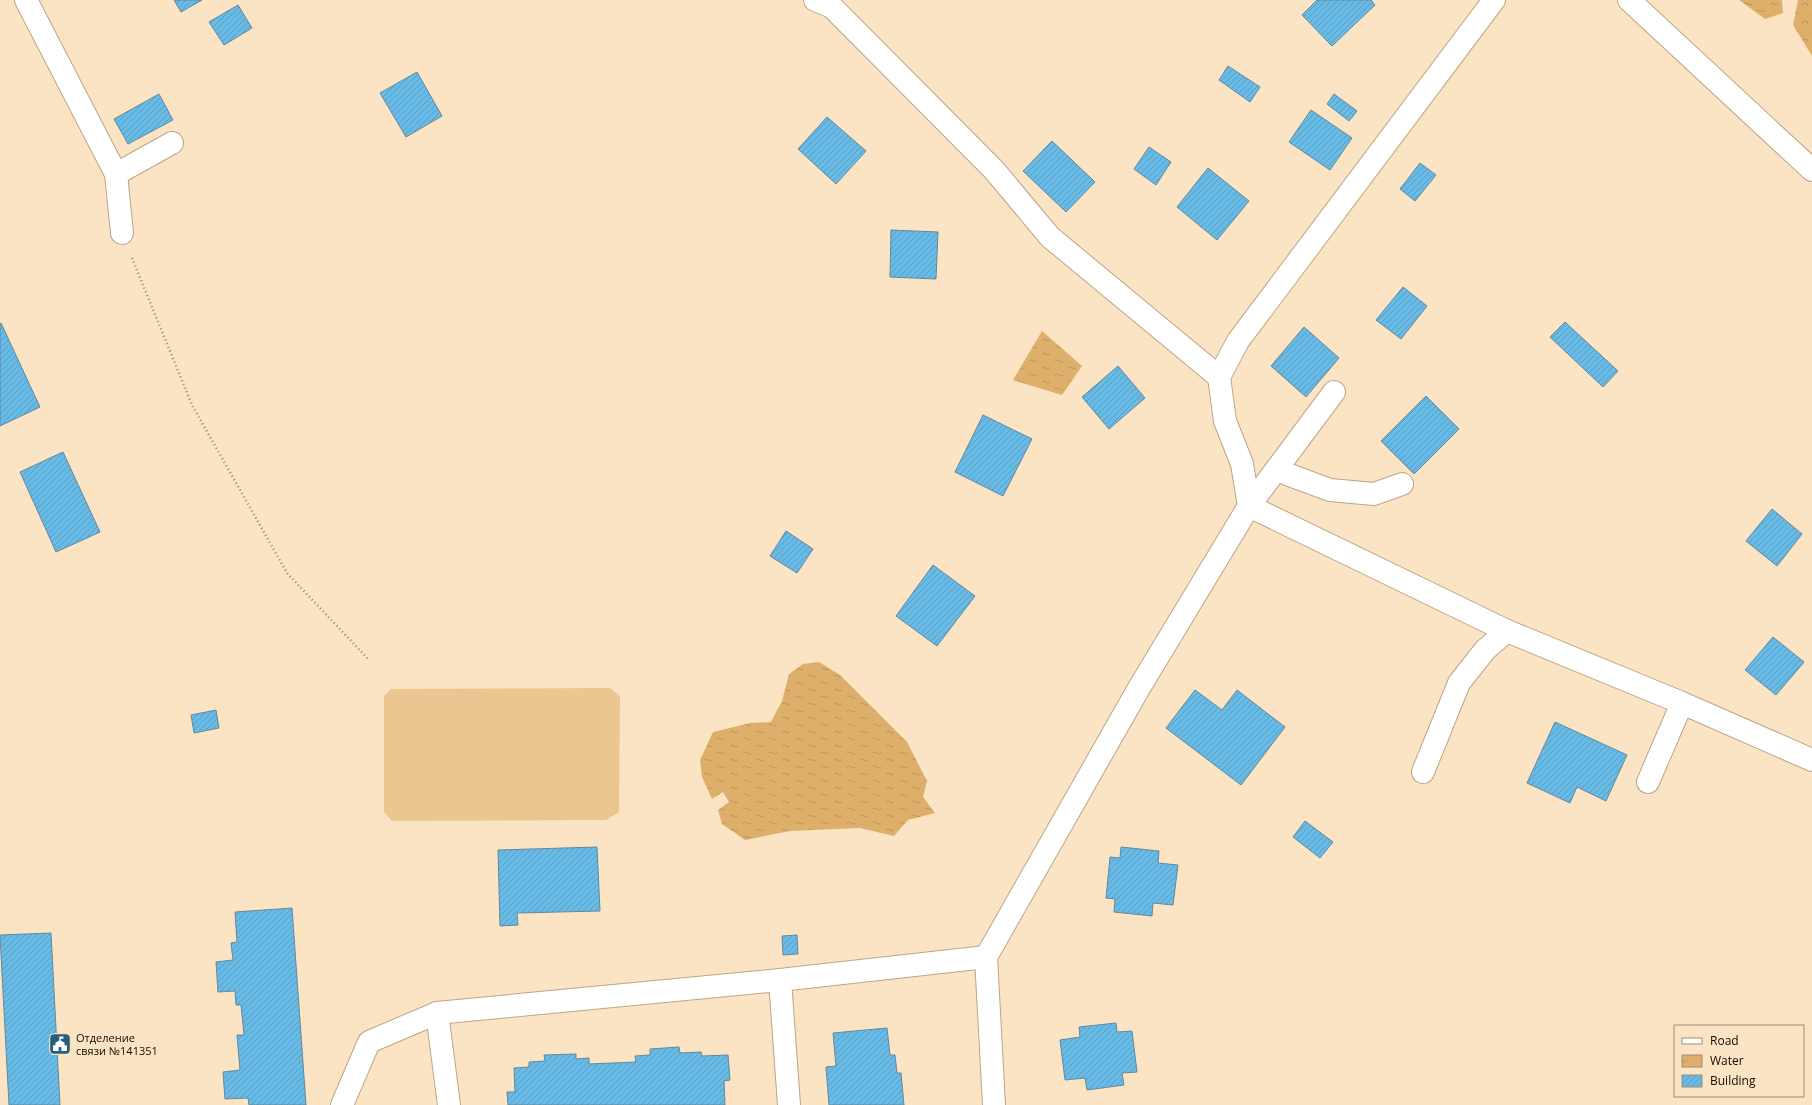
<svg xmlns="http://www.w3.org/2000/svg" width="1812" height="1105" viewBox="0 0 1812 1105" font-family="'Open Sans',sans-serif">
<style>
.forest{fill:url(#forest-crowns)}
.pitch{fill:#ecc690}
.water{fill:url(#water-ripples)}
.building{fill:url(#building-hatch);stroke:#64879b}
.lines{fill:none;stroke-linecap:round;stroke-linejoin:round}
.minor-casing{stroke:#bba687;stroke-width:24}
.path{stroke:#94846e;stroke-width:2.5;stroke-dasharray:1 3;stroke-linecap:butt}
.minor{stroke:#fff;stroke-width:22}
.labels{text-anchor:middle;stroke-width:3.5;stroke-linejoin:round;paint-order:stroke}
.poi-label{font-size:11px;fill:#120b02;stroke:#fbe4c3;text-anchor:start}
</style>
<defs>
<pattern id="forest-crowns" width="20" height="18" patternUnits="userSpaceOnUse"><rect width="20" height="18" fill="#ddaf6b"/><path d="M2 6a3 3 0 1 1 6 0M12 15a3 3 0 1 1 6 0" fill="none" stroke="#bd955b"/></pattern>
<pattern id="water-ripples" width="26" height="14" patternUnits="userSpaceOnUse"><rect width="26" height="14" fill="#ddaf6a"/><path d="M2 4q2-2 4 0t4 0M15 11q2-2 4 0t4 0" fill="none" stroke="#bd955a"/></pattern>
<pattern id="building-hatch" width="6" height="6" patternUnits="userSpaceOnUse"><rect width="6" height="6" fill="#68bbe6"/><path d="M-1 1l2-2M0 6l6-6M5 7l2-2" fill="none" stroke="#599fc4"/></pattern>
</defs>
<rect width="100%" height="100%" fill="#fbe4c3"/>
<path class="forest" d="M1798,0h14v56l-19,-31z"/>
<path class="pitch" d="M610,688l10,8 -1,116 -13,8 -214,1 -8,-9v-116l7,-7z"/>
<g class="water">
<path d="M1739,0h43l1,13 -18,6z"/>
<path d="M1042,331l40,35 -20,29 -49,-15z"/>
<path d="M819,662l21,13 67,67 20,39 -4,16 12,16 -27,7 -14,16 -34,-8 -70,3 -45,9 -23,-16 -4,-14 11,-8 -6,-10 -11,7 -10,-22 -2,-17 13,-28 37,-9 21,-1 11,-21 7,-27 14,-10z"/>
</g>
<g class="building">
<path d="M174,0h28l-21,12z"/>
<path d="M1317,0h54l4,5 -43,41 -30,-31z"/>
<path d="M238,5l14,23 -28,17 -15,-23z"/>
<path d="M1228,66l32,21 -10,15 -31,-22z"/>
<path d="M417,72l25,44 -36,21 -26,-44z"/>
<path d="M159,94l14,26 -45,24 -14,-25z"/>
<path d="M1334,94l23,17 -8,10 -22,-17z"/>
<path d="M1311,110l41,28 -22,32 -41,-28z"/>
<path d="M827,117l39,34 -30,33 -38,-35z"/>
<path d="M1052,141l43,41 -29,30 -43,-41z"/>
<path d="M1149,147l22,15 -15,23 -22,-16z"/>
<path d="M1420,163l16,12 -21,26 -15,-12z"/>
<path d="M1208,168l41,33 -32,39 -40,-33z"/>
<path d="M891,230l47,2 -2,47 -46,-2z"/>
<path d="M1403,287l24,19 -26,33 -25,-19z"/>
<path d="M1565,322l53,49 -15,16 -53,-50z"/>
<path d="M1,323l39,84 -40,19v-102z"/>
<path d="M1304,327l35,31 -33,39 -35,-31z"/>
<path d="M1118,366l27,32 -36,31 -27,-32z"/>
<path d="M1426,396l33,33 -45,45 -33,-33z"/>
<path d="M983,415l49,24 -29,57 -48,-24z"/>
<path d="M63,452l37,80 -44,20 -36,-80z"/>
<path d="M1772,509l30,25 -25,32 -31,-25z"/>
<path d="M786,531l27,18 -16,24 -27,-17z"/>
<path d="M933,565l42,31 -38,50 -41,-30z"/>
<path d="M1773,637l31,25 -28,33 -31,-25z"/>
<path d="M1195,690l27,20 15,-20 48,37 -44,58 -75,-57z"/>
<path d="M216,710l3,18 -25,5 -3,-18z"/>
<path d="M1555,722l72,33 -21,46 -29,-14 -7,16 -43,-20z"/>
<path d="M1305,821l28,21 -13,16 -27,-21z"/>
<path d="M597,847l3,64 -83,2 1,12 -18,1 -2,-76z"/>
<path d="M1121,847l38,4 -1,12 20,2 -5,40 -20,-2 -1,13 -38,-4 1,-13 -9,-1 4,-41 10,1z"/>
<path d="M292,908l14,197h-57l-1,-7 -23,1 -2,-27 17,-2 -3,-35h7l-3,-30h-5l-1,-14 -17,1 -2,-30 17,-2 -2,-17 6,-1 -2,-30z"/>
<path d="M51,933l9,172h-51l-9,-170z"/>
<path d="M797,935l1,19 -15,1 -1,-19z"/>
<path d="M1116,1023l1,9 15,-1 5,41 -15,1 2,12 -37,5 -2,-12 -20,2 -5,-40 20,-3 -1,-10z"/>
<path d="M887,1028l3,27h5l2,18h4l3,32h-75l-3,-38 10,-1 -3,-33z"/>
<path d="M679,1047l1,6 21,-1 1,4 26,-1 2,25 -6,1 1,24h-217l-1,-13h8l-1,-24 15,-1v-5l16,-1 -1,-6 32,-1v5l13,-1v6l47,-2 -1,-6 15,-1v-6z"/>
</g>
<g class="lines">
<g class="minor-casing">
<g id="minor">
<path d="M26,0l90,174 6,59"/>
<path d="M815,0l17,7 162,163 56,67 169,140"/>
<path d="M1629,0l183,170"/>
<path d="M116,174l56,-31"/>
<path d="M1334,392l-85,114 258,125 175,72 130,57"/>
<path d="M1276,470l54,20 44,4 28,-10"/>
<path d="M1423,772l36,-89 26,-33 22,-19"/>
<path d="M1648,782l34,-79"/>
<path d="M780,980l9,125"/>
<path d="M437,1013l12,92"/>
<path d="M342,1105l27,-63 68,-29 343,-33 206,-23"/>
<path d="M994,1105l-8,-148 153,-269 110,-182 -7,-42 -17,-43 -6,-44 19,-36 256,-341"/>
</g>
</g>
<path class="path" d="M132,258l60,147 95,168 82,87"/>
<use href="#minor" class="minor"/>
</g>
<defs>
<g id="civic-square" transform="scale(1.15)"><rect x="-9" y="-9" width="18" height="18" rx="4" fill="#275e79" stroke="#fbe4c3"/><path d="M-.6-6.5H3V-4.5H.6V-3L4-1V1h2V6H-6V1h2V-1L-.6-3ZM-1.2 2.5V6h2.4V2.5Z" fill="#fff"/></g>
</defs>
<g fill-rule="evenodd">
<use href="#civic-square" x="60" y="1044"/>
</g>
<g class="labels">
<g class="poi-label">
<text x="76" y="1042">Отделение<tspan x="76" dy="13">связи №141351</tspan></text>
</g>
</g>
<rect x="1674" y="1025" width="130" height="72" fill="#fbe4c3" stroke="#9e8d76"/>
<rect x="1682" y="1038" width="20" height="6" fill="#ffffff" stroke="#9e8d76"/>
<text x="1710" y="1045" font-size="12" fill="#120b02">Road</text>
<rect x="1682" y="1055" width="20" height="12" fill="url(#water-ripples)" stroke="#9e8d76"/>
<text x="1710" y="1065" font-size="12" fill="#120b02">Water</text>
<rect x="1682" y="1075" width="20" height="12" fill="url(#building-hatch)" stroke="#9e8d76"/>
<text x="1710" y="1085" font-size="12" fill="#120b02">Building</text>
</svg>
